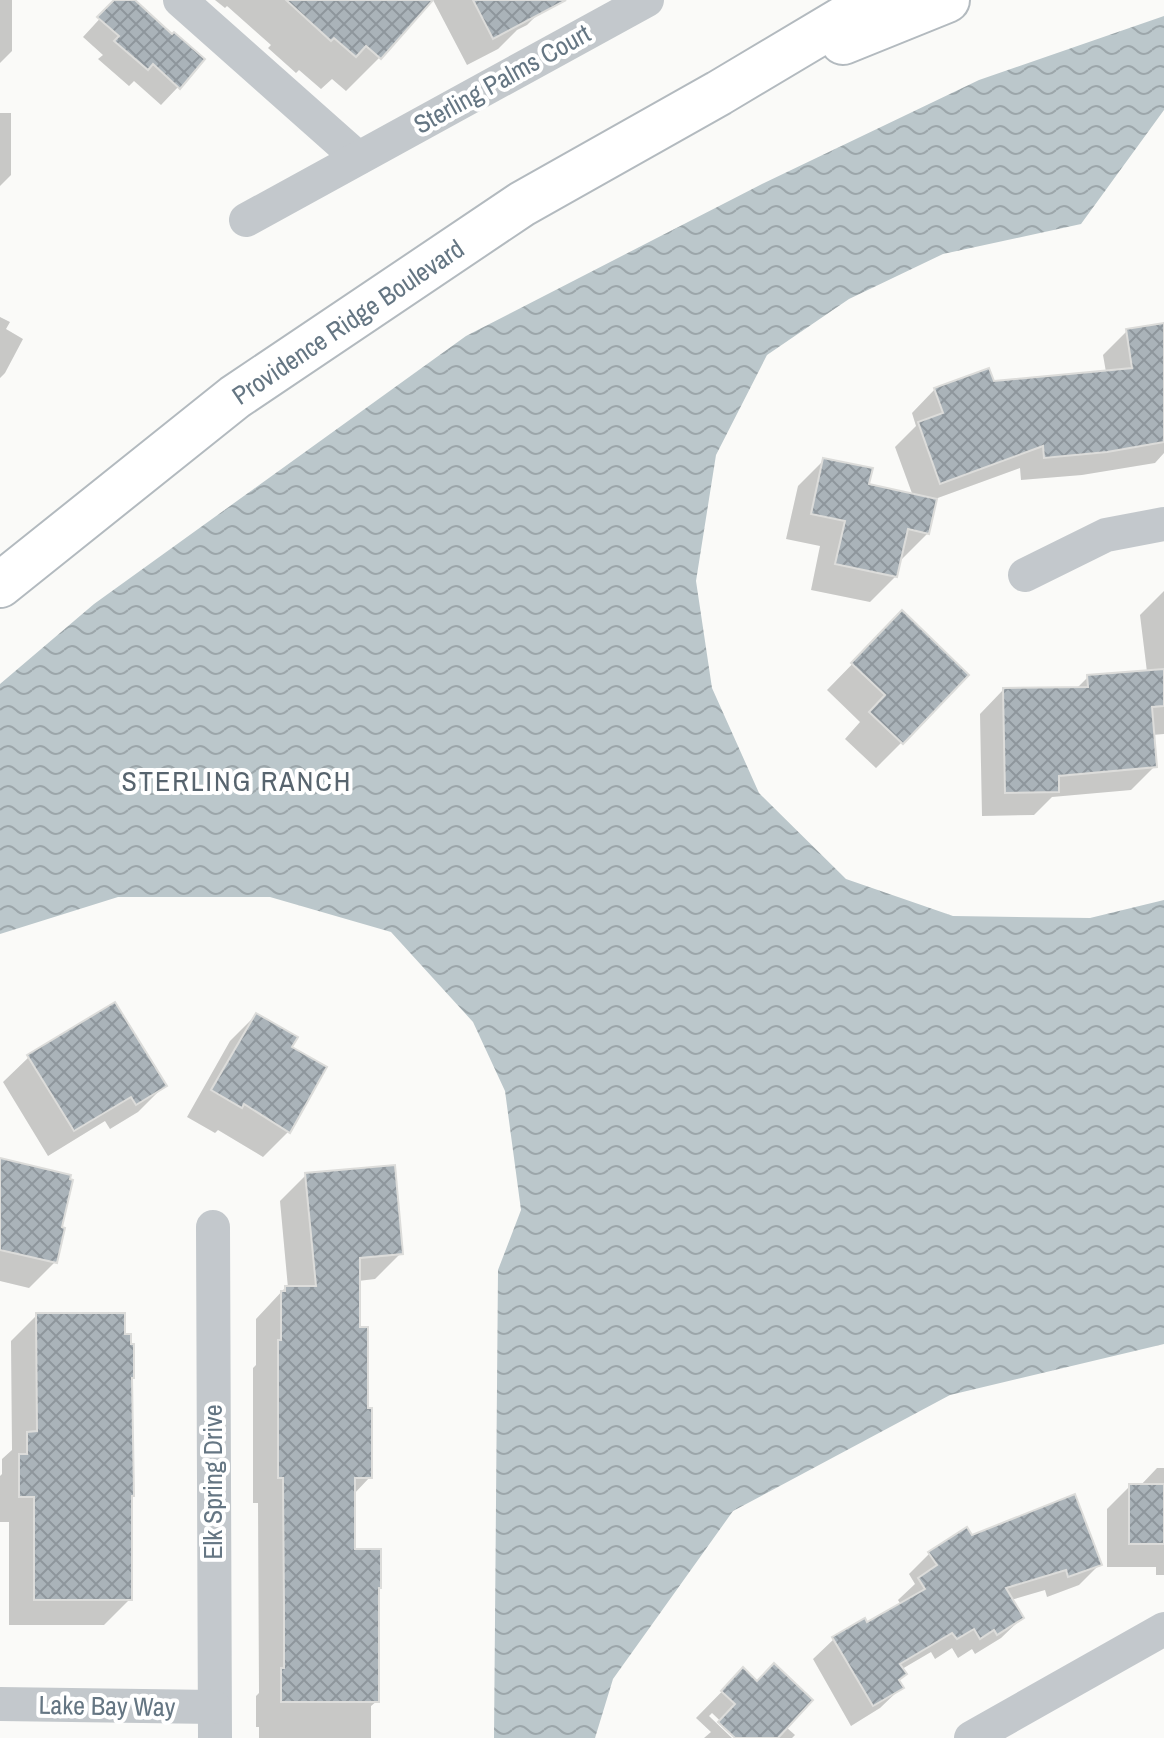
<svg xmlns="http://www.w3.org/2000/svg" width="1164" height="1738" viewBox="0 0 1164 1738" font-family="'Archivo Narrow',sans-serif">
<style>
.water{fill:url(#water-waves)}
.shadow{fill:#0003}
.building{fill:url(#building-cross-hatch);stroke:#dcdcda;stroke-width:2}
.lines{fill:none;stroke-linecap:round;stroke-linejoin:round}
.secondary-casing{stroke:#b3babf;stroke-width:48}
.street{stroke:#c3c8cc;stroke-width:34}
.secondary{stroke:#fff;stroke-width:44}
.labels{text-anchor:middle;stroke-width:8;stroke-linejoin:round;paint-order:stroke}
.street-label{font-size:26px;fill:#657683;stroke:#fff}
.neighbourhood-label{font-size:28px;letter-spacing:2px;fill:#57646e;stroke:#fff}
</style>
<defs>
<pattern id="water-waves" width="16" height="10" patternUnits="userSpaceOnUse" patternTransform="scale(2)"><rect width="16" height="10" fill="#bbc7cb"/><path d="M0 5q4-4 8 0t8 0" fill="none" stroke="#9ca6aa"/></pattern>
<pattern id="building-cross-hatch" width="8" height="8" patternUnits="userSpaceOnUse" patternTransform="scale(2)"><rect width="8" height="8" fill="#aab3b9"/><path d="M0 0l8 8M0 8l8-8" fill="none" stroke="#8e969c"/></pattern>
</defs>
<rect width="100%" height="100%" fill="#fafaf8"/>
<path class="water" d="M1164,16v94l-83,114 -138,30 -94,45 -82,56 -51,100 -20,126 16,107 47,105 87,86 107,37 137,2 74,-18v444l-214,51 -217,116 -120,168 -18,59h-101l4,-468 23,-60 -16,-119 -32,-69 -82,-90 -121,-35h-152l-118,37v-250l94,-80 372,-268 296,-152 217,-104z"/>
<g class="shadow">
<path d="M0,0h12v51l-12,12z"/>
<path d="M117,0h15l46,87 -17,18 -27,-24 -5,5 -31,-27 5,-4 -20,-18z"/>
<path d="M215,0h215l-51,58 -33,33 -14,-12 -11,10 -22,-19 -3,3 -28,-25 3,-3 -44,-39 -2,2z"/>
<path d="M433,0h119l-25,25 -10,5 -19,19 -31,16z"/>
<path d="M0,113h11v62l-11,11z"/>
<path d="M0,317l10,5 -4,7 17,10 -18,34 -5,5z"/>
<path d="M1164,325v128l-9,10 -73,12 -61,5 -1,-12 -85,31 -7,34 -26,26 -3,-1 -3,18 -26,26 -59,-12 9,-44 -34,-7 12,-53 26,-26 43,26 46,10 -18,-49 21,-21 -4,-13 23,-24 171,-17 -3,-17 24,-24z"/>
<path d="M1164,591v143l-12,1 3,31 -24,24 -79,7 -18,18 -52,1 -2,-102 23,-24 73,-1 12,-12 59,-5 -7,-57z"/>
<path d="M902,613v129l-26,26 -31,-29 15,-17 -33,-32z"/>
<path d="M256,1015l33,33 -1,84 -25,25 -45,-27 -3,3 -28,-16 43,-76z"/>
<path d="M29,1057l135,29 -26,26 -28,17 -5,-8 -57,35 -45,-74z"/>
<path d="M0,1160l55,102 -26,26 -29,-7z"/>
<path d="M306,1175l95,78 -26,26 -17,2v48l8,81 4,67 -17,18v56l24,150 -6,5v32h-112v-11h-3v-31l3,-3 -1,-190h-5v-135l3,-3v-46l29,-31h3l-8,-87z"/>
<path d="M37,1315l86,21 7,44v219l-26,26h-95v-103h-9v-46l2,-2v-15l10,-9 -1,-109z"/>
<path d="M1157,1468h7v107h-8v-8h-49v-58l23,-23h10z"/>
<path d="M971,1537l129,27 -21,21 -32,12 -2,-7 -34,10 11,18 -21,20 -26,16 -3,-5 -14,9 -6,-10 -17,11 -4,-7 -29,17 -4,12 3,7 -21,20 -29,18 -38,-67 21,-20 33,-14 34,-20 -3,-5 17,-16 -6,-10 21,-21z"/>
<path d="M743,1670l43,57 9,8 -3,3h-54l-26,-25 -3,3 23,22h-28l7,-6 -15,-14z"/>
</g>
<g class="building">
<path d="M114,0h21l37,34 2,-2 31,27 -25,30 -27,-25 -5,6 -34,-29 5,-5 -22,-19z"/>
<path d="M286,0h147l-52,59 -15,-13 -10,11 -22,-19 -3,3z"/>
<path d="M473,0h93l-73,39z"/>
<path d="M1164,323v119l-57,10 -63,6 -1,-12 -103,38 -22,-62 25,-9 -9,-25 55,-20 5,13 138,-13 -6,-39z"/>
<path d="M823,458l50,10 -4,16 68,15 -8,35 -21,-5 -11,48 -62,-13 10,-43 -34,-7z"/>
<path d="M902,610l67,65 -66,69 -34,-32 16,-17 -34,-32z"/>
<path d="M1164,669v37l-12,1 5,60 -98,9v16l-54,1 -2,-105 85,-1 -1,-12z"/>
<path d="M115,1002l52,84 -31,19 -5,-8 -57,34 -47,-76z"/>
<path d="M256,1013l42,24 -6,10 35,20 -37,66 -46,-29 -2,4 -31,-18z"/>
<path d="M0,1158l71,17 -1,4 3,1 -11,47 3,1 -8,35 -57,-13z"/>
<path d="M395,1165l8,89 -43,4v69h8v81h4v70h-17v71h26v39h-2v114h-98v-34h3v-61l-1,-129h-5v-138h3v-49h4v-5h31l-11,-113z"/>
<path d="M36,1313h89v21h6v10h3v34h-2l2,118h-2v104h-98v-103h-15v-43h8v-22l10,-1z"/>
<rect x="1129" y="1484" width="35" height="60"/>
<path d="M1075,1494l27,71 -34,12 -2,-7 -60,18 18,30 -27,17 -3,-5 -14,9 -6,-10 -17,10 -5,-6 -52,31 7,10 -8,6 5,8 -31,18 -41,-69 33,-19 2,4 58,-33 -7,-11 19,-13 -9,-13 39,-25 5,8z"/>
<path d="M774,1663l39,37 -35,38h-43l-17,-16 17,-18 -14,-13 22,-24 14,14z"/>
</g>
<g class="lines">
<g class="secondary-casing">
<g id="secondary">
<path d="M843,42l104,-42"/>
<path d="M0,585l235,-188 287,-193 197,-111 156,-93"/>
</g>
</g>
<g class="street">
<path d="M180,0l178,158"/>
<path d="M246,220l401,-220"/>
<path d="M1025,575l81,-40 58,-11"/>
<path d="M213,1227l2,511"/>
<path d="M0,1704l214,3"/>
<path d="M971,1738l193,-109"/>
</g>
<use href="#secondary" class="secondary"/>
</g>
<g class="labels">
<g class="street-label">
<text transform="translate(502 79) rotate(-29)" y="9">Sterling Palms Court</text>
<text transform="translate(348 322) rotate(-34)" y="9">Providence Ridge Boulevard</text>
<text transform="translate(213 1482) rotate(-90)" y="9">Elk Spring Drive</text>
<text transform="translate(107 1706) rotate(1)" y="9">Lake Bay Way</text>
</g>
<g class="neighbourhood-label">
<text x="237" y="791">STERLING RANCH</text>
</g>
</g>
</svg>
